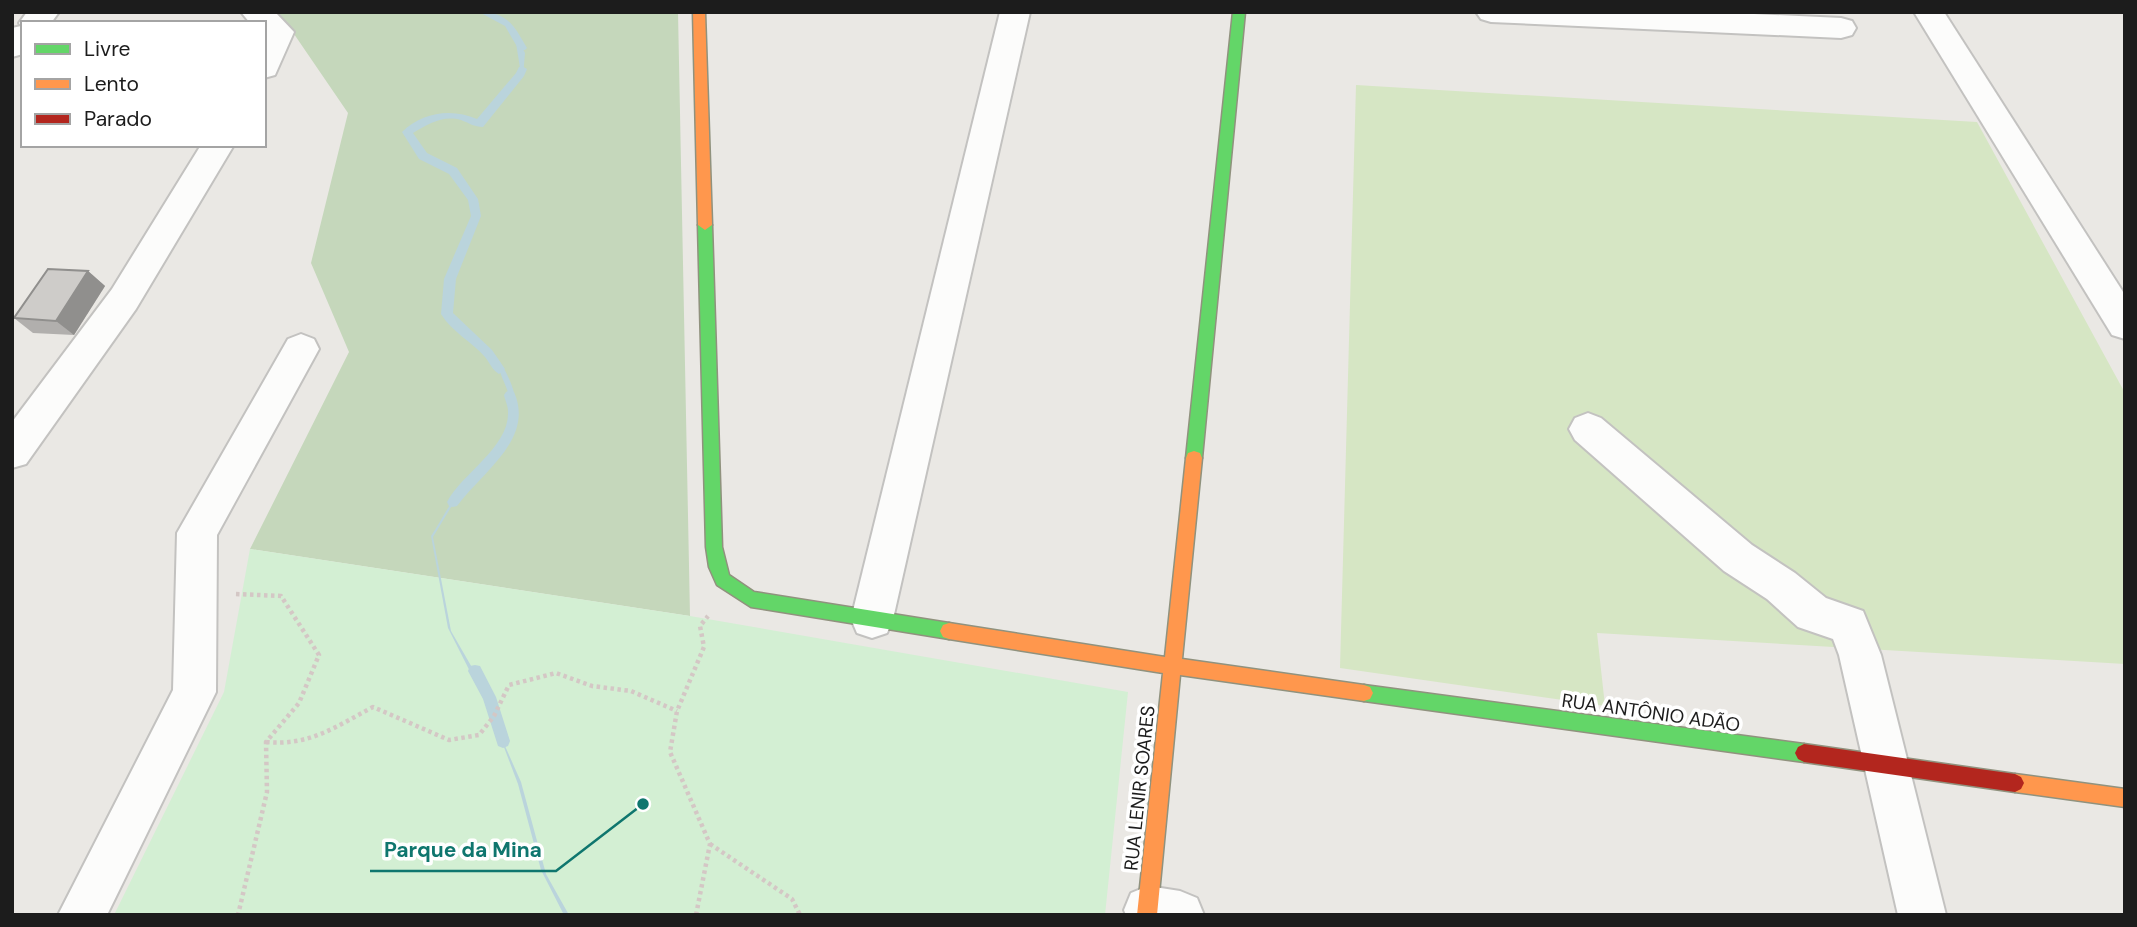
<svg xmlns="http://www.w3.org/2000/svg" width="2137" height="927" viewBox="0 0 2137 927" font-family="'DM Sans',sans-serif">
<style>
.grass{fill:#d6e6c4}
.forest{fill:#c5d7bb}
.park{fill:#d3efd3}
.water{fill:#bad4dc}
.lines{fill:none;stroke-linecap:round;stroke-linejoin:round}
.stream{fill:#bad4dc;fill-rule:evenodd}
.street-casing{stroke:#c3c2c0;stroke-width:4}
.fast-casing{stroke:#90927e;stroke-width:3}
.slow-casing{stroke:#90927e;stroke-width:3}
.jam-casing{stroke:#90927e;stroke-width:3}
.path{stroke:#d4c7c5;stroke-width:4.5;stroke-dasharray:3.5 3.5;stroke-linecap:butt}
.street{fill:#fcfcfb;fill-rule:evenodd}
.fast{fill:#63d668;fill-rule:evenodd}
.slow{fill:#ff974d;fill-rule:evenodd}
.jam{fill:#b3261e;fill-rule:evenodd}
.wall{fill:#b1afad}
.shaded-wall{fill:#908f8d}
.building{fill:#ceccc9;stroke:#908f8d;stroke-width:2}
.labels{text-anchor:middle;stroke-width:7;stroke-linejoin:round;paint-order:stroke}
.street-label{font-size:19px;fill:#1c1c1c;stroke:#fff}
.leader{fill:none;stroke:#0f766e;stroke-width:2.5}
.callout-dot{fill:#0f766e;stroke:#fff;stroke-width:2.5}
.callout-label{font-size:21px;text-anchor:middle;font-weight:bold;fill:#0f766e;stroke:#fff;stroke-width:7;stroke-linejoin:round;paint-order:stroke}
</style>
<rect width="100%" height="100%" fill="#eae8e4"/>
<path class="grass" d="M1356,85l621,37 148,271v271l-528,-31 8,73 -265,-38z"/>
<path class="forest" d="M267,12h411l12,604 -440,-67 99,-197 -38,-89 37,-150 -54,-79z"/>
<path class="park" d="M250,549l440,67 438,76 -23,223h-991l110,-223z"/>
<path class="water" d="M484,12h5l21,11 15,30 -2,24 -45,49c-27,-15 -41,-10 -66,6l14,23 30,17 23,32 -3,16 -24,58 -2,36c15,17 37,27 50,48 39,63 0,86 -38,130 -11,13 -20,31 -29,45l18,94 38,66 8,31 24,54 25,92 23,41h-5l-23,-45 -23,-86 -27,-71 -43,-85 -17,-92c10,-15 18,-32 30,-46 32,-37 68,-52 43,-108 -4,-9 -7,-21 -13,-29 -13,-15 -32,-23 -44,-39l3,-35 26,-63 -3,-17 -20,-28 -30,-15 -16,-24c31,-19 38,-24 72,-9l42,-49 -6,-37 -7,-13z"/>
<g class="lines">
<g class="stream">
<path d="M479,12c29,0 35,14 48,36l-2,2h-6l-14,-24z"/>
<path d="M522,66l5,3 -3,7 -41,51c-9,0 -14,-4 -22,-7 -18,-5 -33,4 -48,13l14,20 30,15 21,31 3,17 -25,63 -3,34 39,37 13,19 -6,5c-7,-4 -9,-11 -14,-17 -13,-15 -33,-25 -44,-43l3,-35 27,-63 -3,-16 -19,-26 -30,-15 -17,-27c20,-20 50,-24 75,-13l39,-46 3,-6z"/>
<path d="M510,390l4,2c21,47 -32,80 -57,114l-4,1 -4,-1 -2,-4c15,-29 63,-55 61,-91 0,-5 -3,-11 -4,-16l2,-3z"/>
<path d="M475,665l5,1 16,31 14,44 -2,5 -5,2 -5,-2 -15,-47 -15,-28 2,-5z"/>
</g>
<g class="street-casing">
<g id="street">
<path d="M27,12h32l-8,11h-28v31l-11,3v-29l9,-2 -2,-3z"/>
<path d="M241,12h34l19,20 -19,43 -11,3v-55h-14z"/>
<path d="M1000,12h30l-137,607 -6,14 -15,5 -15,-5 -6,-14z"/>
<path d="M1476,12h236l129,6 11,3 4,7 -4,7 -11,3 -350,-16 -10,-3z"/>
<path d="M1914,12h30l181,283v44l-13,-4z"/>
<path d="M201,145h33l-98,164 -110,155 -14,4v-46l100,-133z"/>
<path d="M301,334l13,5 5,10 -102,186 -1,157 -109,223h-49l115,-225 4,-157 111,-194z"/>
<path d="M1588,413l13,5 151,127 43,28 31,25 37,13 18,44 65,260h-48l-59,-260 -6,-16 -35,-12 -31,-28 -43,-28 -149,-131 -6,-11 6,-11z"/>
<path d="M1148,886l32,5 17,7 7,17h-78l-2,-5 7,-17z"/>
</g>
</g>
<g class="fast-casing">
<g id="fast">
<path d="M1233,12h12l-43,446 -2,5h-12l-2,-5z"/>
<path d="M705,220l7,5 10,322 7,28 25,17 195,31 6,2 3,6 -3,6 -6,2 -198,-32 -34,-22 -8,-18 -3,-20 -8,-322z"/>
<path d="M1364,685l440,59 6,3 3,6 -3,6 -6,3 -440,-61 -6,-2 -3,-6 3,-6z"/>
</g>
</g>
<g class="slow-casing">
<g id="slow">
<path d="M693,12h12l7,213 -7,5 -7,-5z"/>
<path d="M1194,451l6,2 2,5 -20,201 182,26 6,2 3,6 -3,6 -6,2 -184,-26 -23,240h-20l26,-242 -214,-34 -6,-2 -3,-6 3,-6 6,-2 216,34 21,-199 2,-5z"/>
<path d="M2015,774l110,15v18l-110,-15 -6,-3 -3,-6 3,-6z"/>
</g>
</g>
<g class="jam-casing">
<path id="jam" d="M1804,744l211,30 6,3 3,6 -3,6 -6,3 -211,-30 -6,-3 -3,-6 3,-6z"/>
</g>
<g class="path">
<path d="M236,594l45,2 38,59 -20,48 -33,39 1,50 -29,123"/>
<path d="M266,742c44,4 69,-15 107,-35l76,33 30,-5 15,-19 15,-31 47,-12 36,13 39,5 46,20"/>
<path d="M710,844l82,55 8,16"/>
<path d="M696,915l14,-71 -40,-92 7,-41 27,-64 -4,-21 8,-10"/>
</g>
<use href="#street" class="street"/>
<use href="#fast" class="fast"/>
<use href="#slow" class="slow"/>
<use href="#jam" class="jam"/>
</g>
<path class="wall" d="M88,271l17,15 -31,49 -41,-2 -19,-15z"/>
<path class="shaded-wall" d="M88,271l17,15 -31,49 -18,-14z"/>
<path class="building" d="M48,269l40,2 -32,50 -42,-3z"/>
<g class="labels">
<g class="street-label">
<text transform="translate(1651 712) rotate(8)" y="7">RUA ANTÔNIO ADÃO</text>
<text transform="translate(1139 788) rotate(-84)" y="7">RUA LENIR SOARES</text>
</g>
</g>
<path class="leader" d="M643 804L556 871H370"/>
<circle class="callout-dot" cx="643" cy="804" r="7"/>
<g class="callout-label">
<text x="463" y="857">Parque da Mina</text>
</g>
<rect width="2137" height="927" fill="none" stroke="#1c1c1c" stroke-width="28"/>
<rect x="21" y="21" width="245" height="126" fill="#ffffff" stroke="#a4a4a4" stroke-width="2"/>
<rect x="35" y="44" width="35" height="10" fill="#63d668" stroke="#a4a4a4" stroke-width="2"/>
<text x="84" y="56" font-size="21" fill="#1c1c1c">Livre</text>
<rect x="35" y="79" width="35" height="10" fill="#ff974d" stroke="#a4a4a4" stroke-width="2"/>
<text x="84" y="91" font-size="21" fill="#1c1c1c">Lento</text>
<rect x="35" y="114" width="35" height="10" fill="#b3261e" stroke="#a4a4a4" stroke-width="2"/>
<text x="84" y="126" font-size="21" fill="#1c1c1c">Parado</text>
</svg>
